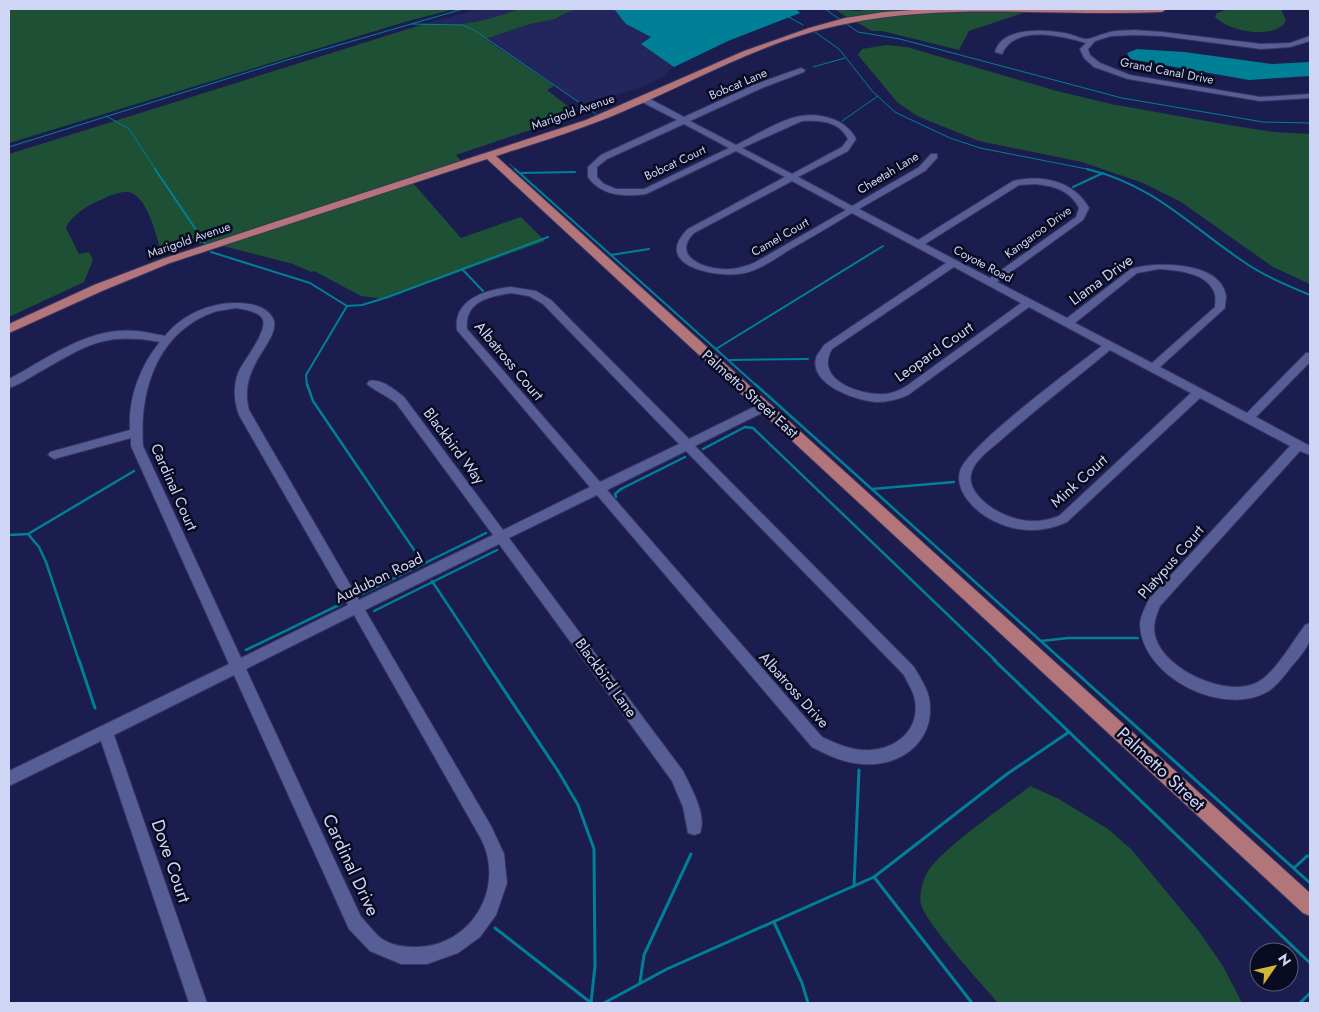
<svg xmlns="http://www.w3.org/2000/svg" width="1319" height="1012" viewBox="0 0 1319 1012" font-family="Jost,sans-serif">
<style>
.built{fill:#23265d}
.green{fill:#1d5034}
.water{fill:#008097}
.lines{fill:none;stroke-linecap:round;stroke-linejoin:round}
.stream-far3{stroke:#008097;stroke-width:1}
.stream-far2{stroke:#008097;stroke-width:2}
.stream-far1{stroke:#008097;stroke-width:2.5}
.stream{stroke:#008097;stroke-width:3}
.minor-casing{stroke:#383561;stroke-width:2}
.major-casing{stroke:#383561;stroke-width:2}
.minor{fill:#565e95;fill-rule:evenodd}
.major{fill:#b2757a;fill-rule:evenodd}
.labels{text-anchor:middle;stroke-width:5;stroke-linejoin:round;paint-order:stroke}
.far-street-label{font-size:12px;fill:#cfd5f5;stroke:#090b20}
.street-label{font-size:15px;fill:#cfd5f5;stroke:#090b20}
.near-street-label{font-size:18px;fill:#cfd5f5;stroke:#090b20}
</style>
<rect width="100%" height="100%" fill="#1b1d4e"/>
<g class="built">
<path d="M479,9h40l-29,11 -23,4 -25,2 -18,-2z"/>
<path d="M578,9h36l12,15 25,13 -7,4 29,25 -8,9 -20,11 -62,19 -99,-66 46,-15 25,-5 8,-5z"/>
</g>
<g class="green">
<path d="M9,9h446l-47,12 -399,122z"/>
<path d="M519,9h59l-15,5 -8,5 -25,5 -45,15 69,47 -7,4 31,24 -122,41 6,7 -252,82 -14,-1 -34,12c-5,-16 -14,-60 -34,-63 -10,-1 -21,5 -30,9 -10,4 -28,16 -32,27l13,26 10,-2 4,8 -9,22 -75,35v-163l415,-130c34,4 63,-3 95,-15z"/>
<path d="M834,9l24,2 11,-2h69l-88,10z"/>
<path d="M1229,9h52l5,12c-13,20 -57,10 -71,-4l2,-4z"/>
<path d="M1029,11l-60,20 -10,19 -77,-19h-10l-18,-10 66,-9z"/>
<path d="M886,45l21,2 146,43 58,14 118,21 45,7 36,2v150l-37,-17 -92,-65 -38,-19 -61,-21 -103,-21 -62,-25 -20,-14 -39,-47 4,-6z"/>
<path d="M413,183l48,55 60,-21 24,24 -161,58 -23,-3 -47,-25 -3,1 -18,-8 -74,-19z"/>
<path d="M1030,786l29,13 49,30 24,21 66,80 25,36 19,37h-244c-15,-18 -73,-80 -77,-99 -2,-7 1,-22 5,-29 11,-24 81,-70 104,-89z"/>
</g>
<g class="water">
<path d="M614,9h182l4,4 -72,28 -54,26 -33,-23 10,-7 -25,-13z"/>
<path d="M1137,49l47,3 88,12 38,-2v14l-61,4 -119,-21 -3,-6z"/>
</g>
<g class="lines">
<g class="stream-far3">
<path d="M825,9l33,23 42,7 222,59 141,24 47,1"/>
<path d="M787,16l16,9"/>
<path d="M412,24l50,1 12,5 122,84"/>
<path d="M815,32l24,17 34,43 22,20 8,4 47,22 30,10 112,22"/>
<path d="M813,67l32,-9"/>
<path d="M106,116l23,13 27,41"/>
<path d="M842,121l36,-25"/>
<path d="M9,147l278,-87 176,-51"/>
<path d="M510,164l6,6"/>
</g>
<g class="stream-far2">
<path d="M155,169l50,74"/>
<path d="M515,169l242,217"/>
<path d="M1087,169c66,16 100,54 154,91 21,15 45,25 69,35"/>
<path d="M521,173l54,-1"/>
<path d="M1073,187l30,-14"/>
<path d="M211,252l99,31 37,23 15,-1 26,-8 160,-60"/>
<path d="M611,255l38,-6"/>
<path d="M462,269l21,22"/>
<path d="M716,349l167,-103"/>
<path d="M730,360l78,-1"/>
<path d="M307,386l-1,-11 41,-69"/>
</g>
<g class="stream-far1">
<path d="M307,384l6,17 110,162"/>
<path d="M755,384l308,277"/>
<path d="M703,449l42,-22 8,1 243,233"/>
<path d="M872,489l82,-7"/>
<path d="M616,497l-1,-3 6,-5 64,-32"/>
<path d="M28,534l11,13 7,15 33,99"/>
<path d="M9,535l19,-1 106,-63"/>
<path d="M432,581l53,80"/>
<path d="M362,594l124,-61"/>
<path d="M374,611l123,-61"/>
<path d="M1041,641l27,-3h70"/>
<path d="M246,650l95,-46"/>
</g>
<g class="stream">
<path d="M79,660l16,48"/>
<path d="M484,660l74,111 20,34 16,44 1,117 -4,37"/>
<path d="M994,660l316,303"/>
<path d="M1062,660l248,223"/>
<path d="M1294,868l13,-12h3"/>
<path d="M874,877l98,126"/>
<path d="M854,886l5,-116"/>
<path d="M774,922l28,61 6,20"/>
<path d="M495,928l95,74"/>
<path d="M640,982l4,-27 47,-101"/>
<path d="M604,1003l63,-34 207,-92 133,-103 62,-42"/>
<path d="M1300,1003l10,-10"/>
</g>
<g class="minor-casing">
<g id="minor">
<path d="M1134,30l28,2 99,12 29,-1 20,-7v5l-20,6 -29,2 -99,-13 -28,-1 -23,1 -16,5 -7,8 2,6 10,8 30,12 130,22 50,-3v4l-50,3 -132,-22 -34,-12 -10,-9 -4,-9 6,-6c-25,-7 -71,-19 -84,11l-7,-2c7,-27 54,-22 74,-18 5,1 14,6 19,5 6,-1 13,-5 19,-6 8,-3 18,-2 27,-3z"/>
<path d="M801,68l4,2 -1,2 -42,16 -72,33 46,24c18,-9 37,-21 56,-27 23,-7 53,-1 64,21l-8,12 -50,26 54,29 67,-39 12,-13h6v4l-12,13 -66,38 59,31 95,-59c29,-7 61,0 76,27l-6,12 -86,62 70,36 64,-49c24,-8 90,-8 95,27 0,4 -1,8 -1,12l-65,59 87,46 59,-60h4v9l-54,55 54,29v9l-10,-4 -140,155c-5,12 -8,21 -4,33 11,32 70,58 100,44 18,-8 37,-42 49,-58l5,-2c0,5 1,11 0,16 -2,9 -13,21 -19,28 -7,9 -14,19 -24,25 -44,25 -126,-15 -127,-68 0,-7 6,-18 9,-25l141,-153 -90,-48 -133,124c-24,11 -48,11 -73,-1 -17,-8 -40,-29 -34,-50 7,-25 116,-105 142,-125l-73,-39 -121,88c-9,4 -20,7 -31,7 -19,-1 -68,-17 -61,-44 1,-4 6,-9 8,-13l122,-82 -94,-50c-21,13 -42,25 -63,37 -14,9 -28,19 -44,23 -27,6 -95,-7 -57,-44l97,-52 -49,-26 -90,43c-21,3 -45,2 -58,-17v-10l13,-12 76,-35 -35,-18v-4h6l36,19 72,-33zM802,121c18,-1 37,0 46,18l-6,8 -50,27 -50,-26zM684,124l45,24 -85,41h-28l-12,-5 -7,-7v-10l10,-8zM792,181l54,29 -92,53c-11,4 -20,7 -32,6 -21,-1 -50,-14 -28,-36zM1035,184c19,2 35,6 44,24l-3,9 -86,61 -65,-34 94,-59zM954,267l67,36 -113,82c-9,6 -19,10 -30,9 -24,-1 -63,-16 -46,-45zM1159,269c18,1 51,4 56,26 1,3 0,8 0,12l-63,56 -77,-40 62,-50zM1110,350l81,43 -132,123c-20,8 -41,6 -60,-4 -13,-7 -34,-23 -27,-41 4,-12 20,-23 29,-31 35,-31 73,-60 109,-90z"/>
<path d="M511,287l25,4 15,9 138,139 71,-35h8l2,3 -2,3 -73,36 219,221c5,9 13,20 15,31 8,41 -27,70 -67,66 -19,-1 -34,-9 -50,-17l-215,-252 -88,43 174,233c8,17 24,43 17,62l-6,2 -6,-2 -5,-26 -11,-26 -173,-237 -134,66 126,216 13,28 3,29 -11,32 -16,22 -22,16 -31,11h-26l-31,-13 -21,-22 -115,-254 -120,60 93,268h-18l-88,-262 -92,45v-15l220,-107 -98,-218v-8l-77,21 -6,-4 2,-3 80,-22c-2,-31 10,-64 30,-88 -53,-10 -72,2 -117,28 -11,6 -22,14 -34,18v-9c34,-18 70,-45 109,-48 16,-2 32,2 47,5 21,-26 57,-38 89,-31 8,2 17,7 20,16 5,21 -37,46 -25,89l110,190 134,-65 -97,-132c-7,-6 -24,-14 -29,-19l2,-3c12,-3 26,9 35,16l99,133 87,-43 -133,-157c-4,-31 29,-40 54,-43zM511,293l18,3 14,8 136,140 -79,38 -133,-153c-3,-27 22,-33 44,-36zM237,308c8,2 20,3 25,10 8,11 -19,43 -24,55 -5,14 -4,28 1,42l109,190 -107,53 -98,-212c-4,-55 14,-114 71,-134 7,-2 16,-3 23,-4zM686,451l218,224c3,7 8,14 10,21 9,34 -20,56 -51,54 -15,-1 -28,-7 -41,-13l-215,-247zM354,615l126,222c27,49 -8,110 -64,110 -12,0 -23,-1 -34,-8 -7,-5 -14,-15 -21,-22l-115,-248z"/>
</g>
</g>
<g class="major-casing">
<path id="major" d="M928,9h238l-4,3c-105,5 -213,-10 -317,12 -78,15 -148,56 -221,87 -41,18 -85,31 -128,45l814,737v23l-7,-3 -816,-754 -317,104 -68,28 -93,42v-9l85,-39 68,-26 424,-139 158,-69 65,-23 36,-10 39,-6z"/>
</g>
<use href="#minor" class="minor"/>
<use href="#major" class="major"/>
</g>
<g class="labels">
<g class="far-street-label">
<text transform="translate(1167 71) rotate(11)" y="4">Grand Canal Drive</text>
<text transform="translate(738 84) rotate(-23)" y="4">Bobcat Lane</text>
<text transform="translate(573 112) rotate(-19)" y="4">Marigold Avenue</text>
<text transform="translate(675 163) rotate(-25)" y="4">Bobcat Court</text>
<text transform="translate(888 173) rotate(-31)" y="4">Cheetah Lane</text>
<text transform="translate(1038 232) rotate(-36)" y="4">Kangaroo Drive</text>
<text transform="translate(780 237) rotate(-30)" y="4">Camel Court</text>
<text transform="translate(189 240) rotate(-19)" y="4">Marigold Avenue</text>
<text transform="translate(983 264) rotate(28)" y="4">Coyote Road</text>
</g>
<g class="street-label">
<text transform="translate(1101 280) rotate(-36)" y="5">Llama Drive</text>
<text transform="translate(934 352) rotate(-35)" y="5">Leopard Court</text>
<text transform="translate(509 361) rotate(50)" y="5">Albatross Court</text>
<text transform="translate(750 394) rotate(42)" y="5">Palmetto Street East</text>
<text transform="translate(454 446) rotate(53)" y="5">Blackbird Way</text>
<text transform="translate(1079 481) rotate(-42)" y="5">Mink Court</text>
<text transform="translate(174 487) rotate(66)" y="5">Cardinal Court</text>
<text transform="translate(1171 562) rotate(-49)" y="5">Platypus Court</text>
<text transform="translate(379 578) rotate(-26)" y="5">Audubon Road</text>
<text transform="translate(606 678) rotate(54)" y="5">Blackbird Lane</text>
<text transform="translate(794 690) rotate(48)" y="5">Albatross Drive</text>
</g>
<g class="near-street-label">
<text transform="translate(1161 769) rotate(43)" y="6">Palmetto Street</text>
<text transform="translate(171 861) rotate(71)" y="6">Dove Court</text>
<text transform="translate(351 865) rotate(65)" y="6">Cardinal Drive</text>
</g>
</g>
<rect width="1319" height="1012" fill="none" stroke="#cfd5f5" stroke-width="20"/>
<g transform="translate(1274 967) rotate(56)"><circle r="24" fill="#090b20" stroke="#585c75"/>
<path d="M0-4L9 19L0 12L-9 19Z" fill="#d3b635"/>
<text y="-8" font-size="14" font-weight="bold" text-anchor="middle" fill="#cfd5f5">N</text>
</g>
</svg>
